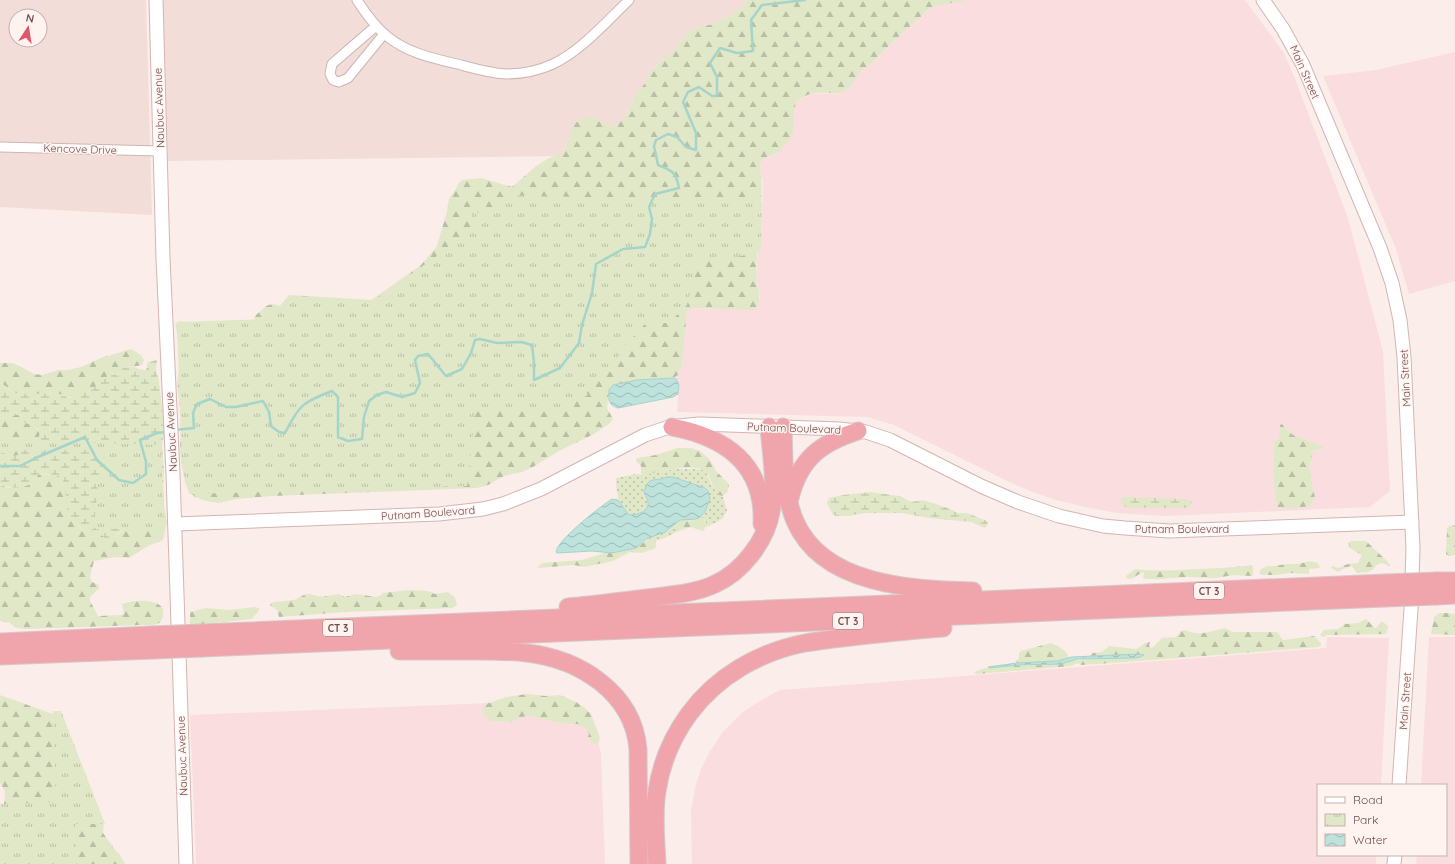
<svg xmlns="http://www.w3.org/2000/svg" width="1455" height="864" viewBox="0 0 1455 864" font-family="Quicksand,sans-serif">
<style>
.residential{fill:#f2ddd8;fill-rule:evenodd}
.commercial{fill:#fadedf;fill-rule:evenodd}
.grass{fill:url(#grass-dots)}
.forest{fill:url(#forest-firs)}
.wetland{fill:url(#wetland-marsh)}
.park{fill:url(#park-tufts)}
.water{fill:url(#water-waves);stroke:#a5d4cb}
.lines{fill:none;stroke-linecap:round;stroke-linejoin:round}
.stream{stroke:#a5d4cb;stroke-width:2.5}
.street-casing{stroke:#ceb5b2;stroke-width:11}
.secondary-casing{stroke:#d4b5b2;stroke-width:15}
.highway-casing{stroke:#d5caca;stroke-width:19}
.street{stroke:#fff;stroke-width:9}
.secondary{stroke:#fff;stroke-width:13}
.highway{stroke:#f0a5ac;stroke-width:17}
.highway-bridge-casing{stroke:#d5caca;stroke-width:19;stroke-linecap:butt}
.highway-bridge{stroke:#f0a5ac;stroke-width:17}
.labels{text-anchor:middle;stroke-width:3;stroke-linejoin:round;paint-order:stroke}
.shield{fill:#fef3ef;stroke:#9d807e;stroke-width:1}
.shield-label{font-size:10px;font-weight:bold;fill:#744e4e}
.street-label{font-size:11px;fill:#744e4e;stroke:#fef3ef}
</style>
<defs>
<pattern id="grass-dots" width="8" height="8" patternUnits="userSpaceOnUse"><rect width="8" height="8" fill="#e0e8c8"/><path d="M2 2h.1M6 6h.1" fill="none" stroke="#babea5" stroke-width="1.8" stroke-linecap="round"/></pattern>
<pattern id="forest-firs" width="22" height="20" patternUnits="userSpaceOnUse"><rect width="22" height="20" fill="#e0e8c8"/><path d="M5 1l3.5 6h-7zM16 11l3.5 6h-7z" fill="#babea5"/></pattern>
<pattern id="wetland-marsh" width="20" height="14" patternUnits="userSpaceOnUse"><rect width="20" height="14" fill="#e0e8c8"/><path d="M1 5h8M5 5V1M11 12h8M15 12V8" fill="none" stroke="#babea5"/></pattern>
<pattern id="park-tufts" width="24" height="20" patternUnits="userSpaceOnUse"><rect width="24" height="20" fill="#e0e8c8"/><path d="M3 7l-1-3M5 7V3M7 7l1-3M15 17l-1-3M17 17v-4M19 17l1-3" fill="none" stroke="#babea5"/></pattern>
<pattern id="water-waves" width="16" height="10" patternUnits="userSpaceOnUse"><rect width="16" height="10" fill="#bee3dc"/><path d="M0 5q4-4 8 0t8 0" fill="none" stroke="#9fbab5"/></pattern>
</defs>
<rect width="100%" height="100%" fill="#fbede9"/>
<g class="residential">
<path d="M0,0h146l6,215 -152,-8zM16,16h24v24h-24z"/>
<path d="M162,0h585l-6,9 -5,3 -22,12 -19,4 -6,3 -16,20 -23,20 -4,11 -11,14 -7,17 -13,13h-6l-18,-8 -22,23 -6,11 -4,4 -391,5z"/>
</g>
<g class="commercial">
<path d="M967,0h278l39,53 12,28 52,137 35,133 7,140 -20,16 -205,9 -48,-3 -27,-5 -34,-8 -26,-9 -25,-11 -111,-55 -27,-8 -190,-5 2,-27 -3,-6 -3,-1 5,-3 4,-11 5,-53 5,-3 24,1 44,-11 -4,-22 2,-25 3,-1 2,-66 -3,-20 3,-5 16,-7 15,-39 2,-12 16,-7 29,-1 10,-7 10,-15 10,-7 22,-22 36,-33 6,-3 11,-4zM1282,424l11,11 29,11 -1,4 -10,1 1,8 -3,8 2,8 2,16 2,5 -4,10 -23,3 -11,-2 -3,-20 1,-47 4,-2z"/>
<path d="M1455,52v229l-46,13 -13,-45 -73,-173 53,-6z"/>
<path d="M1327,637l62,1 -8,147h-63v70h58v9h-684l-1,-53 4,-23 6,-19 8,-16 13,-20 21,-21 15,-10 22,-12 546,-42z"/>
<path d="M1429,637h26v227h-39l1,-9h29v-70h-25z"/>
<path d="M490,703l1,18 21,1 8,-5 9,-1 7,1 30,7h12l6,2 3,3 2,6 9,6 3,12 4,111h-409l-6,-149z"/>
</g>
<g class="grass">
<path d="M675,469h18l10,1 4,4 5,12 10,11 1,-1 4,15 -4,7 -4,3 -13,6v-6l-5,-4 -2,1 6,-6 3,-21 -3,-3 -32,-11h-6l-5,3 -9,-1 -9,16 4,8v4c-22,23 -33,-10 -32,-29l20,-4 7,1 11,-3z"/>
<path d="M685,519h11c-8,2 -17,0 -21,8l1,5 -7,4 -13,5 -10,-1c8,-4 17,-6 24,-11 7,-5 5,-8 15,-10z"/>
</g>
<g class="forest">
<path d="M747,0h220c-13,4 -26,2 -38,9l-36,33 -22,22 -10,7 -10,15 -10,7c-6,0 -24,-1 -30,1 -5,1 -11,5 -15,7l-2,12 -1,19 -2,6 -12,14 -16,7 -3,5c5,37 -3,74 -4,110 0,14 6,17 1,33l-5,3 -54,-2h-6l-5,3 -5,53 -4,11 -5,3 -36,2 -28,10 -2,18 6,11 -4,5 -17,11 -33,16 -26,16 -11,5 -18,4 -16,9 -11,3 -205,8 -36,3 -18,4 -12,-2 -11,-4 -4,-4 -6,-10 -5,-30 1,-37 -4,-33 4,-30 -6,-29 6,-3 5,4 59,12 11,-22 10,-9 6,-2 19,4h69l61,-43 16,-19 10,-35 2,-12 7,-10 2,-5 4,-4 19,-2 31,9c12,-10 25,-24 40,-30 4,-2 7,-1 11,-5 7,-9 7,-30 20,-34 11,-3 21,8 32,8l13,-13 7,-17 11,-14 4,-11 23,-20 16,-20 6,-3 19,-4 22,-12 5,-3z"/>
<path d="M131,349l10,6 3,5 -2,5c-7,2 -15,0 -20,5 -2,2 -2,4 -4,6l-9,-1 -18,15c-4,1 -8,-1 -12,1 -2,1 -4,5 -6,6 -7,1 -12,-4 -19,-4 -12,0 -26,4 -38,0 -6,-2 -10,-8 -16,-10v-20h12l8,3 14,8 8,1 16,-5h10l13,-3 20,-9z"/>
<path d="M20,414l3,8 10,3 6,6c2,4 0,8 -3,11l-15,7 -2,6 -5,1 -14,-4v-33z"/>
<path d="M1282,424l11,11 29,11 1,3 -12,2 1,8 -3,8 2,8 2,16 2,5 -4,10 -23,3 -11,-2 -3,-20v-46l5,-3 1,-13z"/>
<path d="M677,448h14l9,3 10,9 6,11 13,13 -1,7 -5,5c-12,-1 -10,-21 -20,-26 -15,-7 -45,2 -60,5l-2,-1v-8l-5,-5 1,-3 19,-3z"/>
<path d="M40,474l18,1 5,3c7,16 -2,30 12,44 3,3 6,7 10,8 4,1 9,0 13,0l7,9 12,-4 46,-45 1,1v15l3,16 -4,18 -15,6 -19,12 -13,-1 -22,4 -4,16 2,5 7,3v3l-9,9v4l8,15 23,-1 3,-1 -2,-10c11,-4 35,-6 41,5 2,18 -10,16 -23,16l-115,4 -9,-1 -6,-5 -10,-2v-136l9,3 26,-7 2,-5z"/>
<path d="M701,517c7,3 6,10 2,14l-13,-4 -14,5 -1,-2c1,-12 11,-9 19,-10 3,-1 5,-2 7,-3z"/>
<path d="M1452,525h3v30l-6,1 -3,-2 1,-26z"/>
<path d="M651,539l5,2v6l-2,2 -13,4 -11,-1 -17,9 -29,6 -10,-2 -37,3 5,-5 40,-3 23,-7h7l24,-5 11,-8z"/>
<path d="M1351,541h15l21,20 3,5 -8,-3c-5,1 -5,2 -9,6 -3,4 -12,4 -17,3l-4,-6 -5,1 -9,5 -7,-4 1,-2 6,2 10,-4 10,-1 4,-8 -12,-7 -2,-5z"/>
<path d="M1310,561l8,2 2,4 -1,1 -10,1v5l-19,-1 -14,2h-14l-3,-2 2,-4 7,-3h7l11,-2h12z"/>
<path d="M1251,565l2,2v8l-2,1 -18,-1 -17,3 -30,-1 -27,2h-14l-2,-1 1,-5 -1,-1 -12,7 -5,-1v-2l9,-7c21,3 42,1 63,0 18,-1 35,-1 53,-4z"/>
<path d="M410,590l18,1 7,3 13,-2 7,6 2,7 -5,3 -107,4 -66,5 -2,-7 -7,-5 1,-2 3,-1 20,-2 12,-6h4l12,3 17,-3 6,3 11,-3 20,3 5,-2 2,-2z"/>
<path d="M254,607l5,1v2l-7,9 -56,6 -6,-1v-12l16,-4 24,2z"/>
<path d="M1439,613h10l6,1v21l-24,-1 3,-17z"/>
<path d="M1366,619l9,9h1l5,-6h2l5,4 -1,7 -2,1 -58,1 -4,2 -3,-2 4,-5 14,-1 7,-5 13,-1z"/>
<path d="M1225,628l8,4h44l6,8 31,-4 7,7v3l-2,1 -207,16 -31,2 -3,-2 -7,3 -94,8 -3,-1c9,-9 55,-7 69,-8 11,-1 22,-5 33,-5 21,-2 43,0 64,-3l2,-3 -52,2 2,-3 10,-1 7,-6 27,3 2,-1 7,-5 5,-1 -1,4 3,2 10,-10 14,-1 5,-6 5,-1c12,7 26,1 39,-2z"/>
<path d="M1051,643c7,3 16,7 18,15l-12,3 -40,2 -1,-2 3,-3v-5l2,-2z"/>
<path d="M527,694l19,2 14,-1 16,7 9,6 6,6 9,24 -2,5 -4,1 -6,-7 1,-3 -2,-5 -9,-5h-12l-37,-8 -9,1 -8,5 -21,-1 -7,-5 -2,-6 1,-3 3,-3 20,-7z"/>
<path d="M0,695l64,23 31,90 9,13 -1,12 13,18 4,4 5,9h-109l-12,-60 1,-13 -5,-8z"/>
</g>
<g class="wetland">
<path d="M157,360l-1,10 3,11 5,44 3,2 -5,16 2,27 -1,20 -52,50 -6,-1 -7,-9c-4,0 -9,1 -13,0 -4,-1 -7,-5 -10,-8 -15,-15 -5,-28 -13,-44 -5,-3 -16,-5 -22,-4 -4,1 -3,5 -6,7 -8,9 -24,7 -34,4v-33l14,4 5,-1 2,-6 15,-7c10,-13 -2,-16 -13,-20l-3,-8 -20,5v-36l13,9 8,2 36,-1 12,5 4,-1c2,-1 4,-5 6,-6 4,-2 8,0 12,-1l18,-15 3,-1 6,2 5,-8c14,-4 12,2 23,2l2,-8z"/>
<path d="M870,492l30,4 11,6 12,-2 25,8 10,5h9l20,8 1,3 -3,4 -14,-6 -42,-4 -27,-5h-37l-17,3h-11l-4,-1 -6,-12 2,-5 14,-3z"/>
<path d="M1123,497l62,2 6,1 1,3 -5,5h-60l-6,-5v-5z"/>
</g>
<g class="park">
<path d="M507,195l255,7 -1,49 -40,10 -22,-3 -12,47 -18,18h-23l-23,25 -12,24 -9,-1 -17,20 3,4 -29,13 -83,-1 -9,79 -278,8 -7,-27 -5,-145 92,-3 20,-24 84,5 99,-68v-19l29,-3z"/>
<path d="M0,439l161,6 3,86 -70,-3 7,-78h-101z"/>
<path d="M53,711h8l44,113h-30l2,40h-77v-60l56,-2z"/>
</g>
<g class="water">
<path d="M673,378l3,1 3,6 -1,9 -5,3 -55,11c-11,-4 -9,-8 -9,-18l4,-5 24,-5z"/>
<path d="M667,477h6l32,11 3,3 2,7 -5,14 -6,6 -3,1 -16,1 -15,12 -19,7 -10,9 -24,5 -20,-2 -35,2 -1,-1c1,-12 45,-46 56,-53l6,1 10,14c7,2 18,-1 20,-9 1,-4 -3,-9 -4,-13 5,-18 11,-9 23,-15z"/>
<path d="M1138,654l6,1 -4,2 -7,1 -56,1 -16,5 -43,1 -28,3 -2,-1 29,-4 40,-2 15,-4z"/>
</g>
<g class="lines">
<g class="stream">
<path d="M175,430l19,-2 -1,-15 4,-9 13,-5 16,8h10l27,-6 6,11 2,14 8,6 6,1c14,-28 18,-31 47,-42l6,6v40l10,4 14,-2 2,-22 5,-16 8,-6 9,-3 16,5 13,-4 5,-10 -5,-23 3,-4 10,-2 18,22 16,-7 9,-16 4,-13 5,-1 17,4 24,-1 11,3 2,17v18l26,-12 19,-25 3,-18 10,-32 4,-29 27,-15 22,-2 5,-13 2,-15 -3,-12 6,-13 24,-6c-3,-16 -6,-17 -21,-23l-4,-19 2,-6 12,-6 9,3 9,10 10,3v-17l-13,-31 5,-10 11,-5 13,9h5v-19l-7,-14 10,-15 17,5 16,-2 -2,-31 11,-15 43,-5"/>
<path d="M0,466h20l18,-9 47,-20 12,23 22,20 14,3 13,-9v-12l-6,-22 17,-7 9,-1"/>
</g>
<g class="street-casing">
<g id="street">
<path d="M357,0c9,14 18,27 31,37 21,17 48,22 73,28 15,4 29,8 45,9 16,0 32,-3 47,-10 28,-13 54,-43 76,-64"/>
<path d="M376,26l-44,38 -2,10 3,6 6,2 9,-4 36,-44"/>
<path d="M0,147l160,4"/>
</g>
</g>
<g class="secondary-casing">
<g id="secondary">
<path d="M156,0l7,258 10,216 13,390"/>
<path d="M1263,0l20,29 20,36 77,183 12,35 8,37 4,37 9,191 -2,61 -12,176"/>
<path d="M175,524l264,-10 44,-5 20,-5 38,-15 104,-54 24,-8 30,-3 140,5 27,3 24,8 91,46 37,16 41,14 44,10 22,2 44,3 243,-9"/>
<path d="M1394,864l1,-9"/>
</g>
</g>
<g class="highway-casing">
<g id="highway">
<path d="M672,427c53,10 93,37 90,97"/>
<path d="M783,427c1,31 0,66 12,94 28,65 117,68 178,70"/>
<path d="M790,498c10,-40 31,-55 68,-67"/>
<path d="M1437,581h18"/>
<path d="M1437,596l18,-1"/>
<path d="M568,607c26,-2 52,-6 79,-9 22,-3 47,-4 68,-14 27,-12 51,-43 56,-72 6,-27 0,-58 -2,-85"/>
<path d="M201,633l1185,-50"/>
<path d="M0,642l152,-7"/>
<path d="M202,648l1183,-50"/>
<path d="M399,651c25,0 51,0 76,0 17,0 35,0 52,2 52,6 106,39 111,96l1,115"/>
<path d="M0,656l153,-6"/>
<path d="M657,864c-1,-24 -4,-49 0,-73 4,-27 16,-55 32,-77 28,-38 70,-62 116,-71 18,-3 36,-5 54,-7 28,-3 56,-6 84,-8"/>
</g>
</g>
<use href="#street" class="street"/>
<use href="#secondary" class="secondary"/>
<use href="#highway" class="highway"/>
<g class="highway-bridge-casing">
<g id="highway-bridge">
<path d="M1386,583l51,-2"/>
<path d="M1385,598l52,-2"/>
<path d="M152,635l49,-2"/>
<path d="M153,650l49,-2"/>
</g>
</g>
<use href="#highway-bridge" class="highway-bridge"/>
</g>
<g class="labels">
<g class="shield">
<rect x="1194" y="583" width="30" height="16" rx="3"/>
<rect x="833" y="613" width="30" height="16" rx="3"/>
<rect x="323" y="620" width="30" height="16" rx="3"/>
</g>
<g class="shield-label">
<text x="1209" y="595">CT 3</text>
<text x="848" y="625">CT 3</text>
<text x="338" y="632">CT 3</text>
</g>
<g class="street-label">
<text transform="translate(1305 72) rotate(66)" y="4">Main Street</text>
<text transform="translate(159 108) rotate(-92)" y="4">Naubuc Avenue</text>
<text transform="translate(80 149) rotate(2)" y="4">Kencove Drive</text>
<text transform="translate(1405 378) rotate(-93)" y="4">Main Street</text>
<text transform="translate(794 428) rotate(2)" y="4">Putnam Boulevard</text>
<text transform="translate(171 432) rotate(-93)" y="4">Naubuc Avenue</text>
<text transform="translate(428 513) rotate(-4)" y="4">Putnam Boulevard</text>
<text x="1182" y="533">Putnam Boulevard</text>
<text transform="translate(1405 701) rotate(-86)" y="4">Main Street</text>
<text transform="translate(182 756) rotate(-92)" y="4">Naubuc Avenue</text>
</g>
</g>
<rect x="1317" y="784" width="130" height="72" fill="#fef3ef" stroke="#c7b1af"/>
<rect x="1325" y="797" width="20" height="6" fill="#ffffff" stroke="#c7b1af"/>
<text x="1353" y="804" font-size="12" fill="#744e4e">Road</text>
<rect x="1325" y="814" width="20" height="12" fill="url(#park-tufts)" stroke="#c7b1af"/>
<text x="1353" y="824" font-size="12" fill="#744e4e">Park</text>
<rect x="1325" y="834" width="20" height="12" fill="url(#water-waves)" stroke="#c7b1af"/>
<text x="1353" y="844" font-size="12" fill="#744e4e">Water</text>
<g transform="translate(28 28) rotate(12)"><circle r="19" fill="#fef3ef" stroke="#c7b1af"/>
<path d="M0-3L7 15L0 10L-7 15Z" fill="#db5869"/>
<text y="-6" font-size="11" font-weight="bold" text-anchor="middle" fill="#744e4e">N</text>
</g>
</svg>
